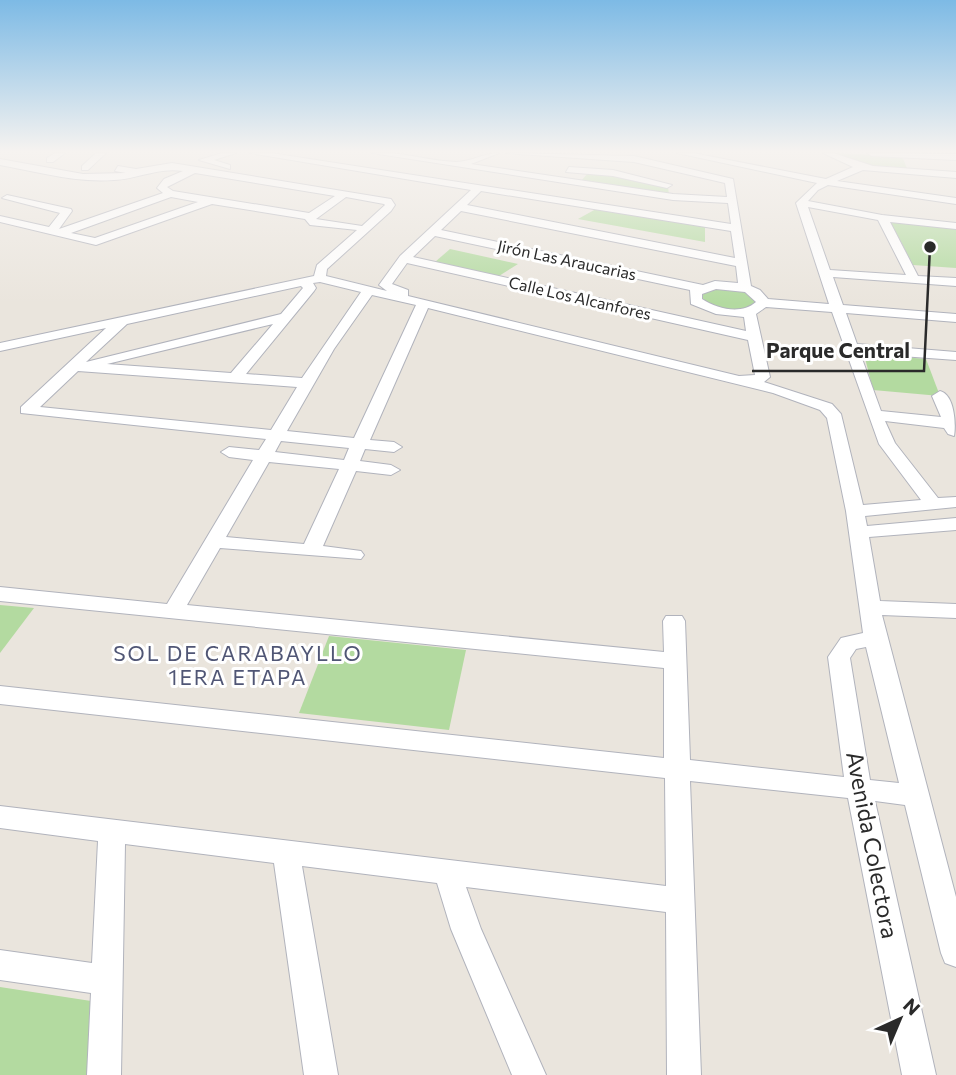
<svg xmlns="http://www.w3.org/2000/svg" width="956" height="1075" viewBox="0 0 956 1075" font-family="Commissioner,sans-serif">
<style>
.green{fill:#b3daa0}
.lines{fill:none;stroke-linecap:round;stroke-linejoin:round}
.minor-casing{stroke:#b1b3bc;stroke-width:2}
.minor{fill:#fff;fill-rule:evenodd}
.labels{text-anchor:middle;stroke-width:6;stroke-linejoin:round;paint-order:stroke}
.far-street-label{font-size:16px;fill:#2a2a2a;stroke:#fff}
.neighbourhood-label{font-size:21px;letter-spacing:2px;fill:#505675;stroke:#fff}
.near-street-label{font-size:23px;fill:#2a2a2a;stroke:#fff}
.leader{fill:none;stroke:#2a2a2a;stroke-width:2.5}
.callout-dot{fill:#2a2a2a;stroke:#fff;stroke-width:2.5}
.callout-label{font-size:21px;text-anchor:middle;font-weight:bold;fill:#2a2a2a;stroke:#fff;stroke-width:6;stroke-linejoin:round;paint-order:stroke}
</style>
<rect width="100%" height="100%" fill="#eae5dd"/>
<g class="green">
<path d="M832,153l70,3 6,15 -37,-5z"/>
<path d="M588,173l26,2 54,12 1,8 -88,-14z"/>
<path d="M596,209l109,17v16l-127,-23z"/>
<path d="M890,221l66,7v40l-43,-3z"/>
<path d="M450,249l68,15 -19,12 -64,-14z"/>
<path d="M710,288l34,2 13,7 -1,8c-21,8 -35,4 -56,-4l-1,-8z"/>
<path d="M864,354l62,5 14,37 -67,-6z"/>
<path d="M0,605l34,3 -34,45z"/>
<path d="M329,636l137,14 -17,80 -150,-17z"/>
<path d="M0,987l91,14 -4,74h-87z"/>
</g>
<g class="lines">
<g class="minor-casing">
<g id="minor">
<path d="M55,153h10l-12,9h-6v-4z"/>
<path d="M96,153h10l-18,17h-6v-4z"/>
<path d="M222,153h14l-22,7 16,5v4l-31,-9z"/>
<path d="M250,153h21l460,71 -3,-21 -55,-3 -301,-47c29,-2 56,8 84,9 14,0 28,-9 43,-9l-28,11 202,30 54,3 -2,-14 -91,-21 -128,-9 128,3 99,23 18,107 9,4 8,9 61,5 -33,-101 21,-20 -140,-30h16l133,26 27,-12 -30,-14h10l40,13 83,6v6l-93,-8 -26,11 119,17v6l-128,-19 -10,5 -10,11 74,14 74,8v6l-66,-7 28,54 38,2v8l-123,-9 10,28 113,9v8l-110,-9 11,31 99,8v8l-96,-7 21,58 60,6 -9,-21 8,-5c15,4 16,34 14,45l-6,-2 -4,-6 -59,-7 10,22 43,55 18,-1v10l-91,9 2,10 89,-8v12l-87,7 11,64 76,3v14l-74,-3 74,282v70l-11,-4 -4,-10 -36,-148 -30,-4 61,274h-34l-54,-277 -158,-17 11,294h-34l-1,-163 -200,-25 15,42 65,146h-34l-61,-146 -14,-46 -135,-17 36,209h-34l-30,-212 -149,-19 -4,231h-34l4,-82 -91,-13v-30l92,13 6,-122 -98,-13v-22l666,80 -1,-108 -665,-74v-18l664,72v-90l-664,-67v-14l167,17 86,-144 -24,-3 -8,-5 8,-5 30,3 7,-11 -245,-26v-6l85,-79 -106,23v-8l314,-67 3,-11 40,-35 -47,-5 -5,-6 -93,-15 -116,41 -96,-23v-6l49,11 11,-14 -58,-15 5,-3 64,14 1,2 -13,18 104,-36 -6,-5 7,-9 19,-8c-25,-4 -45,8 -69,9 -38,3 -76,-8 -114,-15v-6l83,15 43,-1 -11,-2 3,-5 18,3 36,-6 219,36 4,6 -4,6 -64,58 -1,7 61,15 -8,-6 21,-29 71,-66zM195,173l140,23 -26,17 -136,-22 -6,-4zM481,191l250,40 4,27 -268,-53zM171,197l27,5 -103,36 -24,-5zM346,197l38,7 1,1 -23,21 -46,-7zM808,207l70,13 28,55 -76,-5zM461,211l275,55 2,17 -23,-2 -12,4 -262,-55zM435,236l255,54 1,14 25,10 28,3 2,14 -333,-74zM407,263l341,77 7,35 -16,1 -331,-80v-6l-16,-6zM320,282l41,10 -59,86 -56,-4 68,-83 2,-3 -3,-5zM301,286l2,2 -22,26 -195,48 41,-38zM716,289l29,3 11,10c-15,13 -38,7 -54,-3v-5zM372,295l44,10 -62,133 -67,-7 47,-82zM766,307l66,5 47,132 42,56 -58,5 -22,-91 -9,-10 -68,-22 6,-5 -14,-63zM428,308l345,85 47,17 7,8 19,93 17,122 -22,5 -13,19 16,120 -154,-17 -5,-139 -3,-5h-16l-3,5 1,31 -477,-47 33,-57 141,11 3,-4 -3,-4 -38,-5 33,-75 35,4 9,-5 -9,-5 -31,-4 5,-12 29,3 8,-5 -8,-5 -24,-2zM273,324l-42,49 -124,-9zM78,371l219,16 -26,43 -231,-23zM281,441l68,7 -5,12 -69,-8zM269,462l70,7 -35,75 -78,-7zM866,647l33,136 -29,-3 -20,-122 6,-9z"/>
<path d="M867,153l89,1v6l-84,-4z"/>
<path d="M569,167l44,3 59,15 -5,3 -54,-12 -47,-4z"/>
</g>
</g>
<use href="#minor" class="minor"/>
</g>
<linearGradient id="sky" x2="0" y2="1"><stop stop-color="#7dbae5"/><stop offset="0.5" stop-color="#f6f3f0"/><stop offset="1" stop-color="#f6f3f0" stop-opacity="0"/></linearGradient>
<rect width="956" height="303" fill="url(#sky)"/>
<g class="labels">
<g class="far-street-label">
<text transform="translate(567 260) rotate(12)" y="6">Jirón Las Araucarias</text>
<text transform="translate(580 298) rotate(13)" y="6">Calle Los Alcanfores</text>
</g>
<g class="neighbourhood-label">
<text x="238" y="661">SOL DE CARABAYLLO<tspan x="238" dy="24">1ERA ETAPA</tspan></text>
</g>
<g class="near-street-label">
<text transform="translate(872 845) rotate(79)" y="8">Avenida Colectora</text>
</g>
</g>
<path class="leader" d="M930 247L924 371H752"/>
<circle class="callout-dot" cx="930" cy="247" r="7"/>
<g class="callout-label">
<text x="838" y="358">Parque Central</text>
</g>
<g transform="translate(900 1019) rotate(44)" stroke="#ffffff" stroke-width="5" paint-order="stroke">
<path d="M0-5L12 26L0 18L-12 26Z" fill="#2a2a2a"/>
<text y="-10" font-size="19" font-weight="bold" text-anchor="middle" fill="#2a2a2a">N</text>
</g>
</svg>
